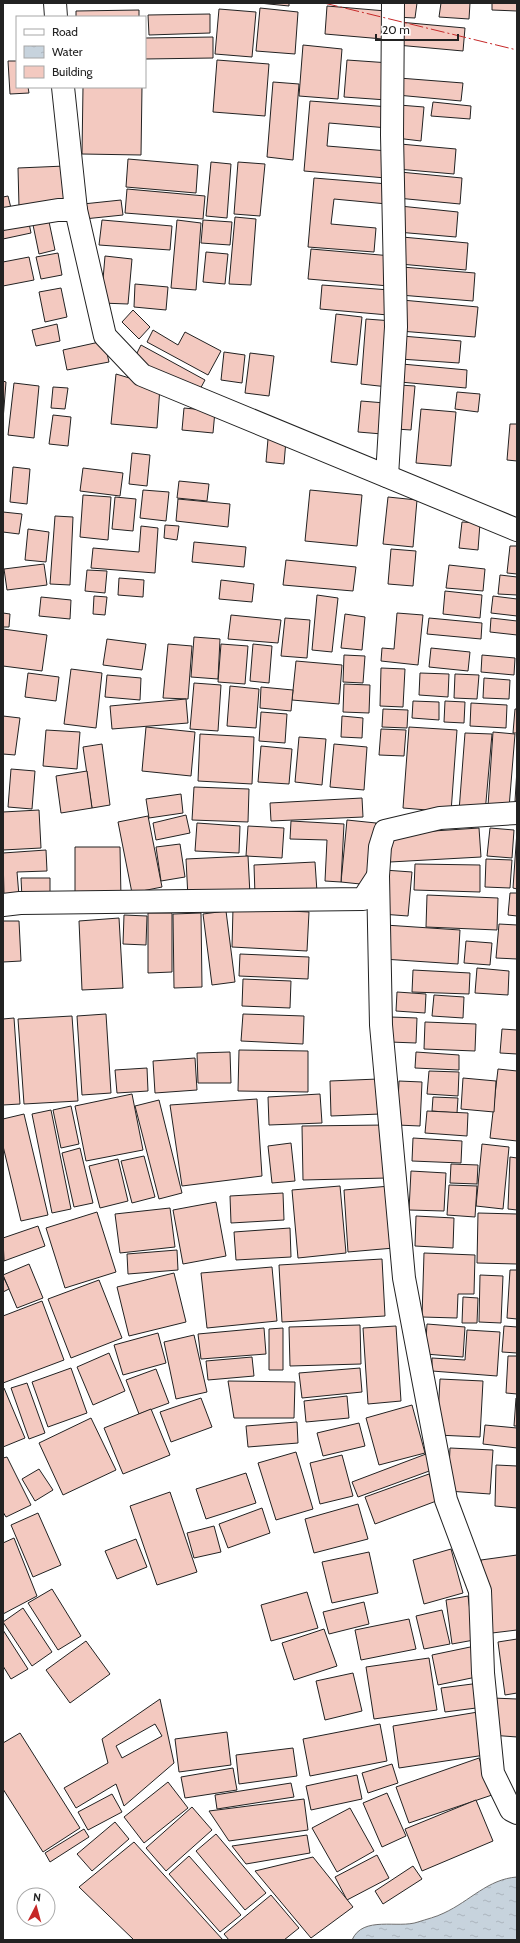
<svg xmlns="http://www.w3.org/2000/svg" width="520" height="1943" viewBox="0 0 520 1943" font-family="Cabin,sans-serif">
  <defs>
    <pattern id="water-ripples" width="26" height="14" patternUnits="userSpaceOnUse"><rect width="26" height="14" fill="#c7d3dd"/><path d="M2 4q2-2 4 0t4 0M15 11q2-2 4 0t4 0" fill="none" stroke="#abb5bd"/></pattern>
  </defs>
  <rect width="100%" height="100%" fill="#fff"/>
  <!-- water -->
  <path fill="url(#water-ripples)" stroke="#6f6f6f" d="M517,1877V1940H352C363,1915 398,1929 418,1922C427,1919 436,1917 444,1913C470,1901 488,1879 517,1877Z"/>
  <!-- building -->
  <g fill="#f3c9c0" stroke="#222" fill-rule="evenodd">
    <path d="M259,3H289V6Z"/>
    <path d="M396,3H417L415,18L395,17Z"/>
    <path d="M441,3H470L469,19L439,17Z"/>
    <path d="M492,3H517V11L492,10Z"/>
    <path d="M327,6L386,11L383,39L325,34Z"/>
    <path d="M260,8L298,12L295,54L256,51Z"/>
    <path d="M219,9L256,12L252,57L215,54Z"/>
    <path d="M139,10V17H76V11Z"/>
    <path d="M210,14V33L149,35L148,15Z"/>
    <path d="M399,22L465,28L463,51L397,45Z"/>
    <path d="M213,37V58L145,59V38Z"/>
    <path d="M303,45L342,49L338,99L299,96Z"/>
    <path d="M217,60L269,64L265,116L213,112Z"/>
    <path d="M347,60L390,63L387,100L344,97Z"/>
    <path d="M8,61H17V87H28L29,93L10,94Z"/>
    <path d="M399,78L463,83L461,101L397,95Z"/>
    <path d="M273,82L299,84L293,160L267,157Z"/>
    <path d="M83,87H142L141,155L82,154Z"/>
    <path d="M310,101L390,107L388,128L329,123L327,146L388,151L386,178L304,171Z"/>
    <path d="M433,102L471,106L470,119L431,116Z"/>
    <path d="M399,105L424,107L421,141L396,138Z"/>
    <path d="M400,144L456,149L454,174L397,169Z"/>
    <path d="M128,159L198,165L196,193L126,187Z"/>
    <path d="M211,162L231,164L227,218L206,216Z"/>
    <path d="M238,162L265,164L260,216L234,214Z"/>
    <path d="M65,166L66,206L19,207L18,168Z"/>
    <path d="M400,172L462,178L460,204L397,198Z"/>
    <path d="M314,178L388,184L387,204L334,199L331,224L376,228L374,252L308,247Z"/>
    <path d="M127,189L205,196L203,219L125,213Z"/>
    <path d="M8,196L12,212L3,214V197Z"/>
    <path d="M121,200L123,215L84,219L83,204Z"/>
    <path d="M400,206L458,212L456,237L397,232Z"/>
    <path d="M48,217L55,250L39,254L32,220Z"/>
    <path d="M235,217L256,219L251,285L229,284Z"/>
    <path d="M28,218L31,233L3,239V223Z"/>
    <path d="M102,220L172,226L170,250L99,245Z"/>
    <path d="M177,220L201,223L196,290L171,288Z"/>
    <path d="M203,220L232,222L230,245L201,243Z"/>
    <path d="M402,237L468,243L466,270L400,264Z"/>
    <path d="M311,249L392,256L389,286L308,279Z"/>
    <path d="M206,252L228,254L225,284L203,282Z"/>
    <path d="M58,253L62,275L41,279L36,257Z"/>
    <path d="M105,256L132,259L128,304L101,303Z"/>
    <path d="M29,257L34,280L3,286V262Z"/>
    <path d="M402,267L475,273L473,301L400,295Z"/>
    <path d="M135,284L168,287L166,310L134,307Z"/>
    <path d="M322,285L390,290L388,315L320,309Z"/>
    <path d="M61,288L67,317L45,322L39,292Z"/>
    <path d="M402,300L478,307L475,337L400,331Z"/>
    <path d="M133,310L150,327L139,339L122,322Z"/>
    <path d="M336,314L362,317L357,365L331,362Z"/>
    <path d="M366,319L393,321L388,387L361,384Z"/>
    <path d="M57,324L60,341L36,346L32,330Z"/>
    <path d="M153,330L178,345L185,332L221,351L208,375L147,342Z"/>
    <path d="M402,336L461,341L459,363L400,359Z"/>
    <path d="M104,341L109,362L67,370L63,350Z"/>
    <path d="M141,345L205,380L198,393L134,359Z"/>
    <path d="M224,352L245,355L242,383L221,380Z"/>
    <path d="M250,353L274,356L269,396L245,393Z"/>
    <path d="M402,364L467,370L466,388L400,382Z"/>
    <path d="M116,374L160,387L157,428L111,424Z"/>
    <path d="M3,381L6,382L3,420Z"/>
    <path d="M14,383L39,386L34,438L8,435Z"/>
    <path d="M399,385L415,386L411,430L396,429Z"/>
    <path d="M53,387L68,388L65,409L51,408Z"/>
    <path d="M457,392L480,394L478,412L455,409Z"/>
    <path d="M361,401L385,403L382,434L358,432Z"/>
    <path d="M184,408L215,411L213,433L182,430Z"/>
    <path d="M421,409L456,412L451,466L416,463Z"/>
    <path d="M53,415L71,417L68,446L49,444Z"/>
    <path d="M510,424H517V461L507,460Z"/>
    <path d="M268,439L286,440L284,464L266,462Z"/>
    <path d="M132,453L150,455L147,486L129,484Z"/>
    <path d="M13,467L30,469L27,504L10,502Z"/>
    <path d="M83,468L123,473L120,496L80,491Z"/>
    <path d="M179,481L209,484L207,501L177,498Z"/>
    <path d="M143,490L169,492L166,521L140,518Z"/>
    <path d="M310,490L362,495L357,546L305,541Z"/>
    <path d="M83,495L111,497L108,540L80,537Z"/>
    <path d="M115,497L136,499L133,531L112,529Z"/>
    <path d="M388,497L417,500L413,547L383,544Z"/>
    <path d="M178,499L230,504L228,527L176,521Z"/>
    <path d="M3,512L22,514L19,534L3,532Z"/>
    <path d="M55,516L73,517L70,585L50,584Z"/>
    <path d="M462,522L480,523L478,550L459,548Z"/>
    <path d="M165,525L179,526L177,540L164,538Z"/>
    <path d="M141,526L158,528L155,573L91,568L93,548L139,552Z"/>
    <path d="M28,529L49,532L46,562L25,560Z"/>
    <path d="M194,542L246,547L244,567L192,562Z"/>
    <path d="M510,546H517V574L507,573Z"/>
    <path d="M391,549L416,551L413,586L388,584Z"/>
    <path d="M286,560L356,567L353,591L283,585Z"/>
    <path d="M44,564L47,585L7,590L4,569Z"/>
    <path d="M449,565L485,569L483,591L446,588Z"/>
    <path d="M87,570L107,571L105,593L85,591Z"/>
    <path d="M500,575L517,577V595L498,594Z"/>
    <path d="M119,578L144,580L143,597L118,595Z"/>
    <path d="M221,580L254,584L252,602L219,599Z"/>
    <path d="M445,591L482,595L480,618L443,614Z"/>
    <path d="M317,595L338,598L332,652L312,650Z"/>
    <path d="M94,596L107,597L105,615L93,614Z"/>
    <path d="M493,596L517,599V616L491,613Z"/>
    <path d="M41,597L71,600L70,619L39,616Z"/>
    <path d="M3,613L10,614L9,627H3Z"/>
    <path d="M397,613L423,615L418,665L381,661L382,648L394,649Z"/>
    <path d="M345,614L365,617L362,650L341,648Z"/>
    <path d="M231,615L281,620L278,643L228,639Z"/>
    <path d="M285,618L310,620L307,658L281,656Z"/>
    <path d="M429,618L482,623L481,639L427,634Z"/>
    <path d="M491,618L517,621V635L490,632Z"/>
    <path d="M3,629L47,635L42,671L3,666Z"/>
    <path d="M194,637L220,639L218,679L191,677Z"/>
    <path d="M107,639L146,644L142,670L103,665Z"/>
    <path d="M168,644L192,646L188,699L163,698Z"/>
    <path d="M221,644L248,646L245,684L218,682Z"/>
    <path d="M253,644L272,646L269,683L250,681Z"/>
    <path d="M431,648L470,652L468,671L429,667Z"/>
    <path d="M344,655L365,656L363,683L343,682Z"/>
    <path d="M482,655L515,658L514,675L481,672Z"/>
    <path d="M296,661L342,665L339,704L292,700Z"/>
    <path d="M381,668L405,669L403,707L380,706Z"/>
    <path d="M71,669L102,673L96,728L64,724Z"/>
    <path d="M28,673L59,677L56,701L25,697Z"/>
    <path d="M420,673L449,674L448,697L419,695Z"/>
    <path d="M455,674L479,675L477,699L454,698Z"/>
    <path d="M107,675L141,678L140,700L105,697Z"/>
    <path d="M484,678L510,680L509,699L483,698Z"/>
    <path d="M194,683L221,685L218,731L190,729Z"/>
    <path d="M344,684L370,685L369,713L343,712Z"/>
    <path d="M230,686L259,689L256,728L227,726Z"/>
    <path d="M261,687L293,690L291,711L260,708Z"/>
    <path d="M186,699L188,723L112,729L110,706Z"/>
    <path d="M413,701L439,702V720L412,718Z"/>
    <path d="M445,701L465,702L464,723L444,722Z"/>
    <path d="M471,703L507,705L506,728L470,726Z"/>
    <path d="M383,709L408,710L407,728L382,727Z"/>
    <path d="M515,709H517V733H513Z"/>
    <path d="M261,712L287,714L285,743L259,741Z"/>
    <path d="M3,716L20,718L15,755L3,754Z"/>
    <path d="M342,716L363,718L362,738L341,737Z"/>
    <path d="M146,727L195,732L191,776L142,771Z"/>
    <path d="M409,727L457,730L451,812L403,808Z"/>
    <path d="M381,729L406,730L404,756L379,755Z"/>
    <path d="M46,730L80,732L77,769L43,766Z"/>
    <path d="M493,732L515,734L509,808L488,806Z"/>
    <path d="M465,733L492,734L485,813L459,811Z"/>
    <path d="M200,734L254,737L252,784L198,781Z"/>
    <path d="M299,737L326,739L322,785L295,782Z"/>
    <path d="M102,744L110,805L92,808L83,747Z"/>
    <path d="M334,744L367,747L364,790L330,787Z"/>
    <path d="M261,746L292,749L289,784L258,782Z"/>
    <path d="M11,769L35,771L32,809L8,807Z"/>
    <path d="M517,769V801H515Z"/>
    <path d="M87,771L92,808L61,813L56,776Z"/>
    <path d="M194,787L249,789L248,822L192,820Z"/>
    <path d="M181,794L183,813L149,818L146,799Z"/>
    <path d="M362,798L363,817L271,821L270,803Z"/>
    <path d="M39,810L41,848L3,850V812Z"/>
    <path d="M186,815L190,833L156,840L153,823Z"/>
    <path d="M148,816L162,887L132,893L118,822Z"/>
    <path d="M347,820L376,823L370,885L341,882Z"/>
    <path d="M291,821L344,824L341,882L325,881L327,840L290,839Z"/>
    <path d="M197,823L240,826L239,853L195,851Z"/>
    <path d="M248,826L284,828L282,858L246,856Z"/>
    <path d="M479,828L481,857L390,862L388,834Z"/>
    <path d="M490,828L514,830L512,858L487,856Z"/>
    <path d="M517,831V889L513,888Z"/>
    <path d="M180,844L185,877L161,881L156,847Z"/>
    <path d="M75,847H120L121,898H75Z"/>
    <path d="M46,850L47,871L17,872L19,896L4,897L3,853Z"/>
    <path d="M248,856L250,895L188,898L186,859Z"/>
    <path d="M486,859L512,860L510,888L485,887Z"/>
    <path d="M315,862L317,892L255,895L254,865Z"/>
    <path d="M415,864L480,865V892L414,890Z"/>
    <path d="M384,870L412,872L408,916L381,914Z"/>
    <path d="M21,878H50V897L22,898Z"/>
    <path d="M510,893H517V916L508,915Z"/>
    <path d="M427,895L498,898L497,930L426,927Z"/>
    <path d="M233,908L309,912L307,951L232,947Z"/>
    <path d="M226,911L235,982L212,985L203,914Z"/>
    <path d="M148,913H172V972L148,973Z"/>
    <path d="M201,913L202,987L174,988L173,914Z"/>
    <path d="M124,915L147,916L146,945L123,944Z"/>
    <path d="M119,918L123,988L82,990L79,921Z"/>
    <path d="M3,921H19L21,961L3,962Z"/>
    <path d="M499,924L517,925V959L496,958Z"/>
    <path d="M385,925L460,930L458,964L383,959Z"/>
    <path d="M466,941L492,943L490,965L464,963Z"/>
    <path d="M240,954L309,957L308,979L239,976Z"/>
    <path d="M477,968L509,971L508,995L475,993Z"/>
    <path d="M413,970L470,973L469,994L412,992Z"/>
    <path d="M243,979L291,981L290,1008L242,1006Z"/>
    <path d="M397,992L426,994L425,1013L396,1011Z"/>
    <path d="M434,995L464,997L463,1018L432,1016Z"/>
    <path d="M106,1014L111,1093L82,1095L77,1016Z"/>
    <path d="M243,1014L304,1016L303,1044L241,1041Z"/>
    <path d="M72,1016L78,1101L24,1104L18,1019Z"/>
    <path d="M391,1017L417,1018L416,1043L390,1042Z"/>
    <path d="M14,1018L20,1104L3,1105V1019Z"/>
    <path d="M425,1022L476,1024L475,1051L424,1049Z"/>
    <path d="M502,1029L517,1030V1054L500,1053Z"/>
    <path d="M239,1050L308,1051V1092L238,1091Z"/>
    <path d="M230,1052L231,1083H198L197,1053Z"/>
    <path d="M416,1052L459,1055V1070L415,1068Z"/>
    <path d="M195,1058L197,1090L155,1093L153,1061Z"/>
    <path d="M147,1068L148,1091L117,1093L115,1070Z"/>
    <path d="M498,1069L517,1071V1141L490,1138Z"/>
    <path d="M429,1071L459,1072L458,1096L427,1094Z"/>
    <path d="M463,1078L496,1081L494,1112L461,1109Z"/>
    <path d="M378,1079L380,1114L331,1116L330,1081Z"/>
    <path d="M399,1081L422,1082L420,1126L397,1125Z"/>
    <path d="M132,1094L143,1150L86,1161L75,1106Z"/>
    <path d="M320,1094L322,1123L269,1125L268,1097Z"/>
    <path d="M433,1097L458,1098L457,1113L432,1111Z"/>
    <path d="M257,1099L262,1176L182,1186L170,1105Z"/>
    <path d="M159,1100L182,1193L159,1199L135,1106Z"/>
    <path d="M71,1106L79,1144L61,1148L53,1110Z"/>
    <path d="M51,1110L71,1209L52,1213L32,1114Z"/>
    <path d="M427,1111L468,1113L467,1136L425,1133Z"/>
    <path d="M24,1114L48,1215L21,1221L3,1146V1119Z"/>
    <path d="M386,1125L387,1178L303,1180L302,1126Z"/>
    <path d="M413,1138L462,1141L461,1163L412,1161Z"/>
    <path d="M291,1143L295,1181L272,1183L268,1146Z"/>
    <path d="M482,1144L509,1147L503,1209L476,1206Z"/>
    <path d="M80,1148L93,1203L74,1207L62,1153Z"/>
    <path d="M144,1156L155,1197L132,1203L121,1161Z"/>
    <path d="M510,1157L517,1158V1210L508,1209Z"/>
    <path d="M118,1159L128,1201L100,1208L89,1166Z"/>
    <path d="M451,1164L478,1165L477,1184L450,1183Z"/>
    <path d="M411,1171L446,1173L444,1211L409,1210Z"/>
    <path d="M449,1185L477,1186L475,1217L447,1215Z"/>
    <path d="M340,1186L346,1253L298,1258L292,1190Z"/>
    <path d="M390,1186L394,1248L348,1252L344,1190Z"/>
    <path d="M283,1193L284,1220L231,1223L230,1196Z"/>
    <path d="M216,1202L226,1256L183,1264L173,1210Z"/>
    <path d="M170,1208L175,1247L120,1253L115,1214Z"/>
    <path d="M97,1212L116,1272L65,1288L46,1228Z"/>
    <path d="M478,1213L517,1214V1264L477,1263Z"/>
    <path d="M416,1216L454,1218L453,1248L415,1246Z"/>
    <path d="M38,1226L45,1246L4,1261L3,1238Z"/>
    <path d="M290,1228L291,1257L236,1260L234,1232Z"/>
    <path d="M177,1250L178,1270L128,1274L127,1254Z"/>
    <path d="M424,1253L475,1255L474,1294H458L457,1318L422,1317Z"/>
    <path d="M382,1259L385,1316L282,1322L279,1265Z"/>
    <path d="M29,1264L43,1298L17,1308L3,1275Z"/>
    <path d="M272,1267L277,1321L207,1328L201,1273Z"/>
    <path d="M510,1270H517V1319L507,1318Z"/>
    <path d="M174,1273L186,1322L129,1336L117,1287Z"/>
    <path d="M480,1275L503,1276L501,1323L479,1322Z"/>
    <path d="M3,1276L9,1289L3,1292Z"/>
    <path d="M99,1280L122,1338L71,1358L48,1299Z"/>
    <path d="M463,1297L478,1298L477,1323H462Z"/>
    <path d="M42,1301L64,1360L3,1383V1316Z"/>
    <path d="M427,1324L465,1327L463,1357L425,1354Z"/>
    <path d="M360,1325L361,1364L290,1366L289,1327Z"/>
    <path d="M396,1326L401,1401L368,1404L363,1328Z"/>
    <path d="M504,1326L517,1327V1353L502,1352Z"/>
    <path d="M264,1328L266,1354L201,1359L198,1334Z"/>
    <path d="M283,1328V1370H269V1329Z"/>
    <path d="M467,1330L500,1332L497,1376L432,1371V1358L465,1360Z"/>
    <path d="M158,1333L166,1363L123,1375L114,1345Z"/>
    <path d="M194,1335L207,1392L176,1399L164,1342Z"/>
    <path d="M109,1353L125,1391L93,1405L77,1367Z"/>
    <path d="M508,1356H517V1394L506,1393Z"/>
    <path d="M252,1357L254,1376L208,1380L206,1361Z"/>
    <path d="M71,1368L87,1413L48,1427L32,1382Z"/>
    <path d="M360,1368L362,1392L302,1398L299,1373Z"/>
    <path d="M156,1369L169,1403L139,1414L126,1380Z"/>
    <path d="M440,1379L483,1381L480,1437L437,1435Z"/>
    <path d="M228,1381L295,1382L294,1418H234Z"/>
    <path d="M27,1383L45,1433L29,1439L11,1388Z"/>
    <path d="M3,1388H4L25,1438L3,1447Z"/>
    <path d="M347,1396L349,1418L306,1422L304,1401Z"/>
    <path d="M201,1398L212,1427L171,1442L160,1412Z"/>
    <path d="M516,1398H517V1426H514Z"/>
    <path d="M412,1405L425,1453L379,1465L366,1418Z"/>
    <path d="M151,1409L170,1455L123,1474L104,1428Z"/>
    <path d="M91,1418L116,1470L63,1495L39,1443Z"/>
    <path d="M297,1422L298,1443L248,1447L246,1426Z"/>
    <path d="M359,1423L365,1446L323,1456L317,1433Z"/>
    <path d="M485,1425L517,1428V1448L483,1444Z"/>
    <path d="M450,1448L493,1450L490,1494L448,1491Z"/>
    <path d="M296,1452L313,1509L276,1520L258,1463Z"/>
    <path d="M426,1454L432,1470L358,1497L352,1482Z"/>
    <path d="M342,1455L353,1496L320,1504L310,1463Z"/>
    <path d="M7,1457L31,1505L6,1517L3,1512V1458Z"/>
    <path d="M496,1465L517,1466V1508L495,1506Z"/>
    <path d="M39,1469L53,1490L35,1501L22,1479Z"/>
    <path d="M246,1473L256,1503L206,1519L196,1489Z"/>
    <path d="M429,1474L439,1500L375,1524L365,1497Z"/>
    <path d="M170,1492L197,1572L157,1585L130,1506Z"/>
    <path d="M358,1504L368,1539L314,1553L305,1519Z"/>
    <path d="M262,1508L270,1533L228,1548L219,1524Z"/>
    <path d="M38,1513L61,1565L33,1577L11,1525Z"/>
    <path d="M214,1526L221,1552L194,1558L187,1533Z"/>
    <path d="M14,1538L37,1596L3,1614V1543Z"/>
    <path d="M136,1539L147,1567L117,1579L105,1551Z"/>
    <path d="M451,1549L463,1593L424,1604L413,1560Z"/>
    <path d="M369,1552L378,1593L332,1603L322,1562Z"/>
    <path d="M517,1555V1630L492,1633L481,1560Z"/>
    <path d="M52,1589L81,1636L58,1650L28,1603Z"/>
    <path d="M307,1592L318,1628L271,1641L261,1605Z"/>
    <path d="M468,1596L474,1640L452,1644L446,1600Z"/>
    <path d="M364,1602L369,1624L329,1634L323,1612Z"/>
    <path d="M23,1608L52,1652L32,1666L3,1622Z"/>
    <path d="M442,1610L450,1644L424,1649L416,1616Z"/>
    <path d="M409,1619L416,1649L361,1660L355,1630Z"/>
    <path d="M324,1629L337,1666L294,1680L282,1643Z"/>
    <path d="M3,1630L28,1669L11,1679L3,1666Z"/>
    <path d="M517,1639V1693L505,1695L498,1642Z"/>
    <path d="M86,1641L110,1674L70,1703L46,1670Z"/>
    <path d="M475,1646L481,1676L438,1685L432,1655Z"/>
    <path d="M429,1658L437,1710L374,1719L366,1667Z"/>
    <path d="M353,1673L362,1711L325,1720L316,1681Z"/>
    <path d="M480,1683L484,1707L445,1712L441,1688Z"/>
    <path d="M492,1698L517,1699V1737L490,1735Z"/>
    <path d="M160,1699L174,1763L124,1806L116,1784L76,1808L64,1788L108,1763L102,1739ZM155,1724L162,1736L122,1758L116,1746Z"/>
    <path d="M478,1712L485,1755L399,1768L393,1726Z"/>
    <path d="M380,1724L387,1761L310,1776L303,1739Z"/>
    <path d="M227,1732L231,1765L179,1772L175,1739Z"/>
    <path d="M20,1733L80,1828L43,1852L3,1789V1743Z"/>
    <path d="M293,1748L297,1776L239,1784L236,1755Z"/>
    <path d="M479,1758L492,1795L409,1823L396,1787Z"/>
    <path d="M392,1764L398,1783L368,1793L362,1773Z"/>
    <path d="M233,1768L237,1790L185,1798L181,1777Z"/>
    <path d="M357,1775L362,1799L311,1810L306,1786Z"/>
    <path d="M168,1782L188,1808L144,1843L124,1817Z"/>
    <path d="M291,1783L294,1797L217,1809L215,1795Z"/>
    <path d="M387,1793L406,1836L382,1847L363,1803Z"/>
    <path d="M112,1794L122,1812L88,1830L78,1812Z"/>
    <path d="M304,1799L308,1830L229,1841L209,1811Z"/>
    <path d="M476,1800L493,1841L422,1871L405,1829Z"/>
    <path d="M192,1807L212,1830L166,1871L146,1848Z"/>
    <path d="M350,1808L374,1851L337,1872L312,1828Z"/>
    <path d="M115,1822L129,1839L92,1871L77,1854Z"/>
    <path d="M84,1829L89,1837L50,1862L45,1853Z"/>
    <path d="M216,1834L266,1893L245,1910L196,1851Z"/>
    <path d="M307,1835L310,1853L246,1864L232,1846Z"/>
    <path d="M134,1842L223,1940H134L79,1887Z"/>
    <path d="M377,1855L389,1878L347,1900L335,1877Z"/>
    <path d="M189,1856L241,1915L220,1932L169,1874Z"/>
    <path d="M313,1857L353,1907L311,1938L255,1871Z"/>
    <path d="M413,1866L422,1879L383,1904L375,1891Z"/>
    <path d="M271,1895L299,1928L284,1940H229L224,1934Z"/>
  </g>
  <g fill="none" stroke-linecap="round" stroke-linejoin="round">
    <!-- street casing -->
    <g stroke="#222" stroke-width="24">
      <g id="street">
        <path d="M55,3L56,17"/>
        <path d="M63,87L76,210L105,336L142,375L517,530"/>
        <path d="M3,219L58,210H76"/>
        <path d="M387,476L396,327L392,135L393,3"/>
        <path d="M517,813L440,818L385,831L380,847L378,876L381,1025L404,1278L446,1500L480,1591L483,1673L493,1773L511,1810L517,1813"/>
        <path d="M3,905L20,903L363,899L378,876"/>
      </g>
    </g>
    <!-- street -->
    <use href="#street" stroke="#fff" stroke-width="22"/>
    <!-- power -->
    <path stroke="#c62828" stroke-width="1" stroke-dasharray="14 3 2 3" stroke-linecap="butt" d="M324,3L517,50"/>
  </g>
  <!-- border -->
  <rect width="520" height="1943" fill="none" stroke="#222222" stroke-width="8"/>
  <!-- legend -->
  <rect x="16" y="16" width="130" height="72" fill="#ffffff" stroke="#a7a7a7"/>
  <rect x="24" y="29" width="20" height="6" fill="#ffffff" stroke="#a7a7a7"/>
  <text x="52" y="36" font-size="12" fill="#222222">Road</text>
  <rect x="24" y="46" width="20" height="12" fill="url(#water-ripples)" stroke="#a7a7a7"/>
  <text x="52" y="56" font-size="12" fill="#222222">Water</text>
  <rect x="24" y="66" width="20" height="12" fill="#f3c9c0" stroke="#a7a7a7"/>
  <text x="52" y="76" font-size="12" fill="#222222">Building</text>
  <!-- north arrow -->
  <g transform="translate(36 1907) rotate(6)"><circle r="19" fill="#ffffff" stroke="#a7a7a7"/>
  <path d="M0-3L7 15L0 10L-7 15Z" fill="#c62828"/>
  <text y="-6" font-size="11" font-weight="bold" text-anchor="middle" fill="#222222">N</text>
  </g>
  <!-- scale -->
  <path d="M376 34v6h82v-6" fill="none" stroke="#222222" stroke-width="2"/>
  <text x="382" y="34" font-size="12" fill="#222222" stroke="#ffffff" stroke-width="3" paint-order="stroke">20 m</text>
</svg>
